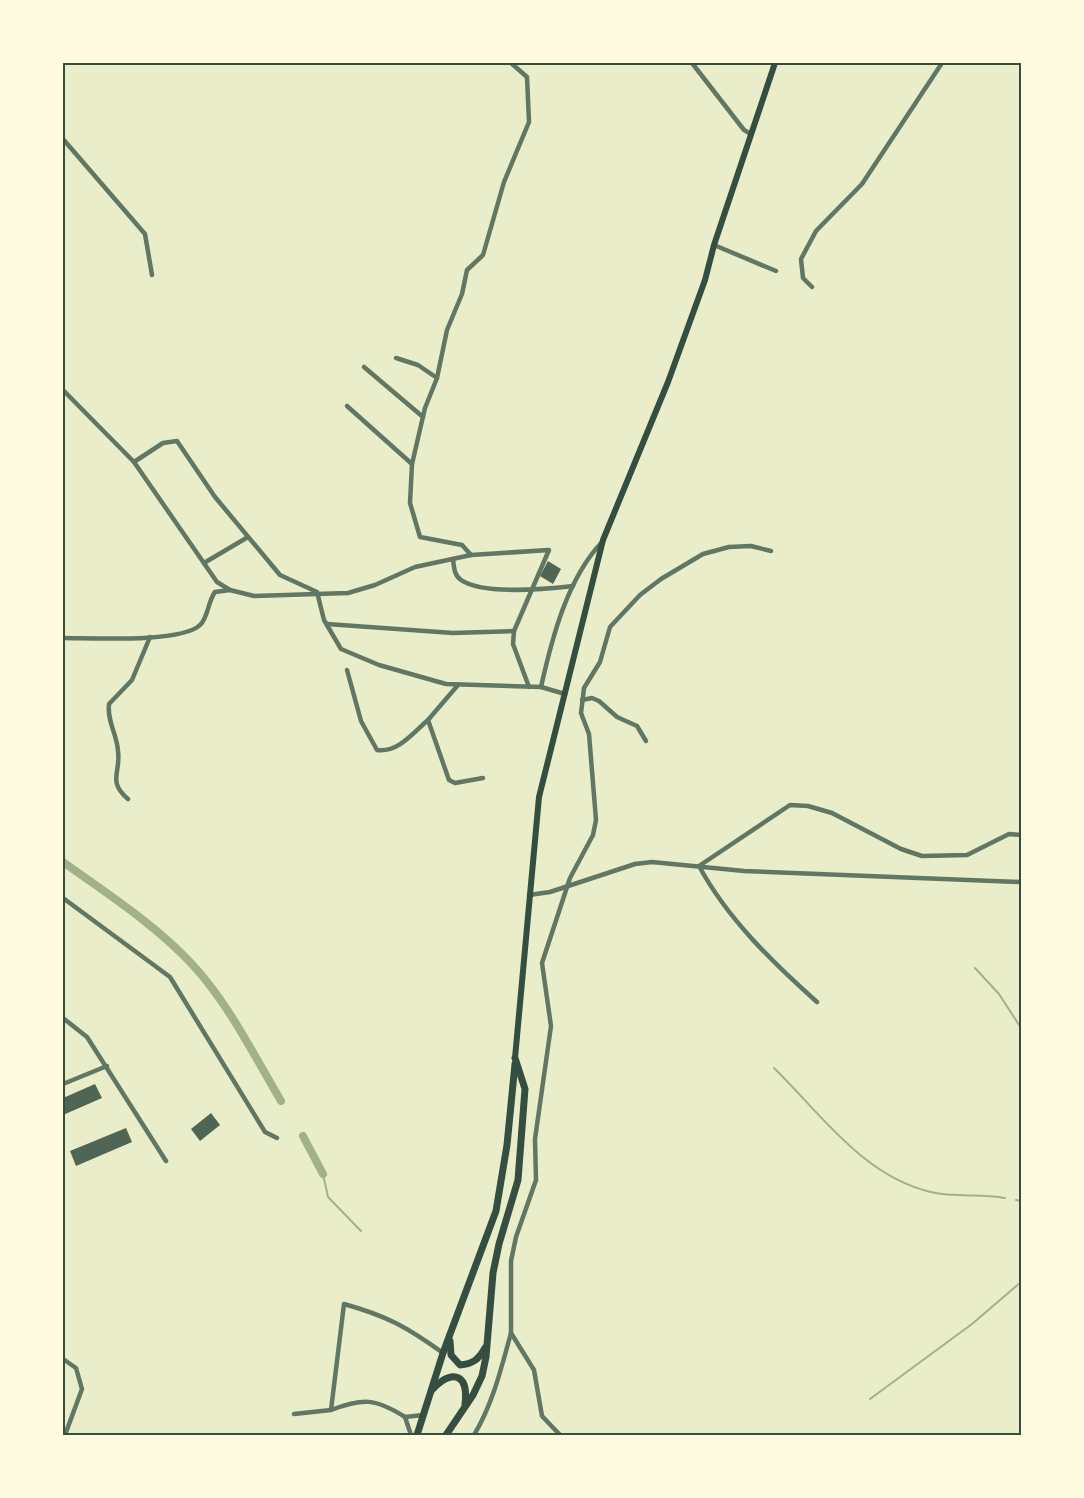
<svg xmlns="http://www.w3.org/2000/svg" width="1084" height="1498" viewBox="0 0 1084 1498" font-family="'Noto Serif',serif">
  <rect width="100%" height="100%" fill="#e9edc9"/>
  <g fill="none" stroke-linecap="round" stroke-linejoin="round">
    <!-- stream -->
    <g stroke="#a3b18a" stroke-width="2">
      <path d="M975,968L999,994L1021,1028"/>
      <path d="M774,1068C820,1113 864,1177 931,1192C955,1198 981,1193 1005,1198"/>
      <path d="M323,1174L328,1197L361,1231"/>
      <path d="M1016,1200L1021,1201"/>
      <path d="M870,1399L972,1324L1021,1282"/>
    </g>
    <!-- canal -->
    <g stroke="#a3b18a" stroke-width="8">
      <path d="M63,862C106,893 153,923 190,962C228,1002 253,1054 281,1101"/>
      <path d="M303,1136L323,1174"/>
    </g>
  </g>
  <!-- building -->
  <g fill="#4f6655">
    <path d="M548,561L561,569L553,584L540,576Z"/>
    <path d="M95,1084L102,1098L63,1115V1098Z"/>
    <path d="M211,1113L220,1125L200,1141L191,1129Z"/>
    <path d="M126,1128L132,1142L76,1166L70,1151Z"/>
  </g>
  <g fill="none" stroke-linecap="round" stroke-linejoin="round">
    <!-- minor -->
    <g stroke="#617663" stroke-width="4.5">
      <path d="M692,63L744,130L751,134"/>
      <path d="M63,139L145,234L152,275"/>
      <path d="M714,245L776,271"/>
      <path d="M812,287L803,278L801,259L816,231L862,184L942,63"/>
      <path d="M396,358L418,365L437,378"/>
      <path d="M364,367L423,417"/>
      <path d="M63,390L134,462L217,582L230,590L254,596L348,593L375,585L415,567L471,555L549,550L514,631L513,644L529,687"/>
      <path d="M347,406L412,464"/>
      <path d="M134,462L163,443L177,441L215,497L280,575L317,592L324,620L341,649L379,665L446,684L541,687L565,694"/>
      <path d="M471,555L462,545L420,537L410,503L412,464L425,408L437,378L447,330L462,294L467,270L483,255L504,182L529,122L527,77L511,63"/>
      <path d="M453,559C454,567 454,575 461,580C483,595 547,589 573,586"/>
      <path d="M204,563L248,537"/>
      <path d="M327,624L453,633L514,631"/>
      <path d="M63,638C91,638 182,643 200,625C208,618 208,601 215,592L230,590"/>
      <path d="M347,670L361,721L377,750C398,753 413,733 428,720"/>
      <path d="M458,685L428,720L449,780L455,783L483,778"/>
      <path d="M541,687C552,638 567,579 602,542"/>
      <path d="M582,700L592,698L599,701L617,717L637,726L646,741"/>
      <path d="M128,799C107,781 121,773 118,751C117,734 107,722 109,704L132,680L150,637"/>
      <path d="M529,895L550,892L635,864L652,862L744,871L1021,882"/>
      <path d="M63,898L170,977L265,1132L277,1138"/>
      <path d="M817,1002C773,963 727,918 699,866L790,805L808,806L832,813L901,849L922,856L967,855L1009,834L1021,835"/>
      <path d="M63,1018L87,1037L166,1161"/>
      <path d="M63,1084L107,1066"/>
      <path d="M63,1359L76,1368L82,1389L65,1435"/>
      <path d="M294,1414L331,1410"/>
      <path d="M405,1417C375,1398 363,1398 331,1410L344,1304C387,1316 407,1327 443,1353"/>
      <path d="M411,1435L405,1417L423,1415"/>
      <path d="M474,1435C493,1403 501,1369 511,1333"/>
      <path d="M560,1435L542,1416L534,1370L511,1333V1261L516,1237L536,1180L535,1139L551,1026L542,963L570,878L593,835L596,820L589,734L581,713L584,688L600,662L610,627L640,595L661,579L703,554L729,547L751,546L771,551"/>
    </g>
    <!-- secondary -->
    <path stroke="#344e41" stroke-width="6" d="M515,1058L539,797L603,540L668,382L705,280L714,245L775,63"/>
    <!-- primary -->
    <g stroke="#344e41" stroke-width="7">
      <path d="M450,1341L451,1355L460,1365C473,1364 479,1359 485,1348"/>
      <path d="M432,1390C452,1368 469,1374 465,1404"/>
      <path d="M417,1435L443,1353L496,1211L507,1145L515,1064"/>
      <path d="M446,1435L473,1395L482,1376L486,1357L493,1273L499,1244L518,1180L525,1089L515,1058"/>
    </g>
  </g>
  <!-- border -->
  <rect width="1084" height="1498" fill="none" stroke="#fefae0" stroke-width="129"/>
  <rect x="64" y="64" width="956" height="1370" fill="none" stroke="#344e41" stroke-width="2"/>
</svg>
